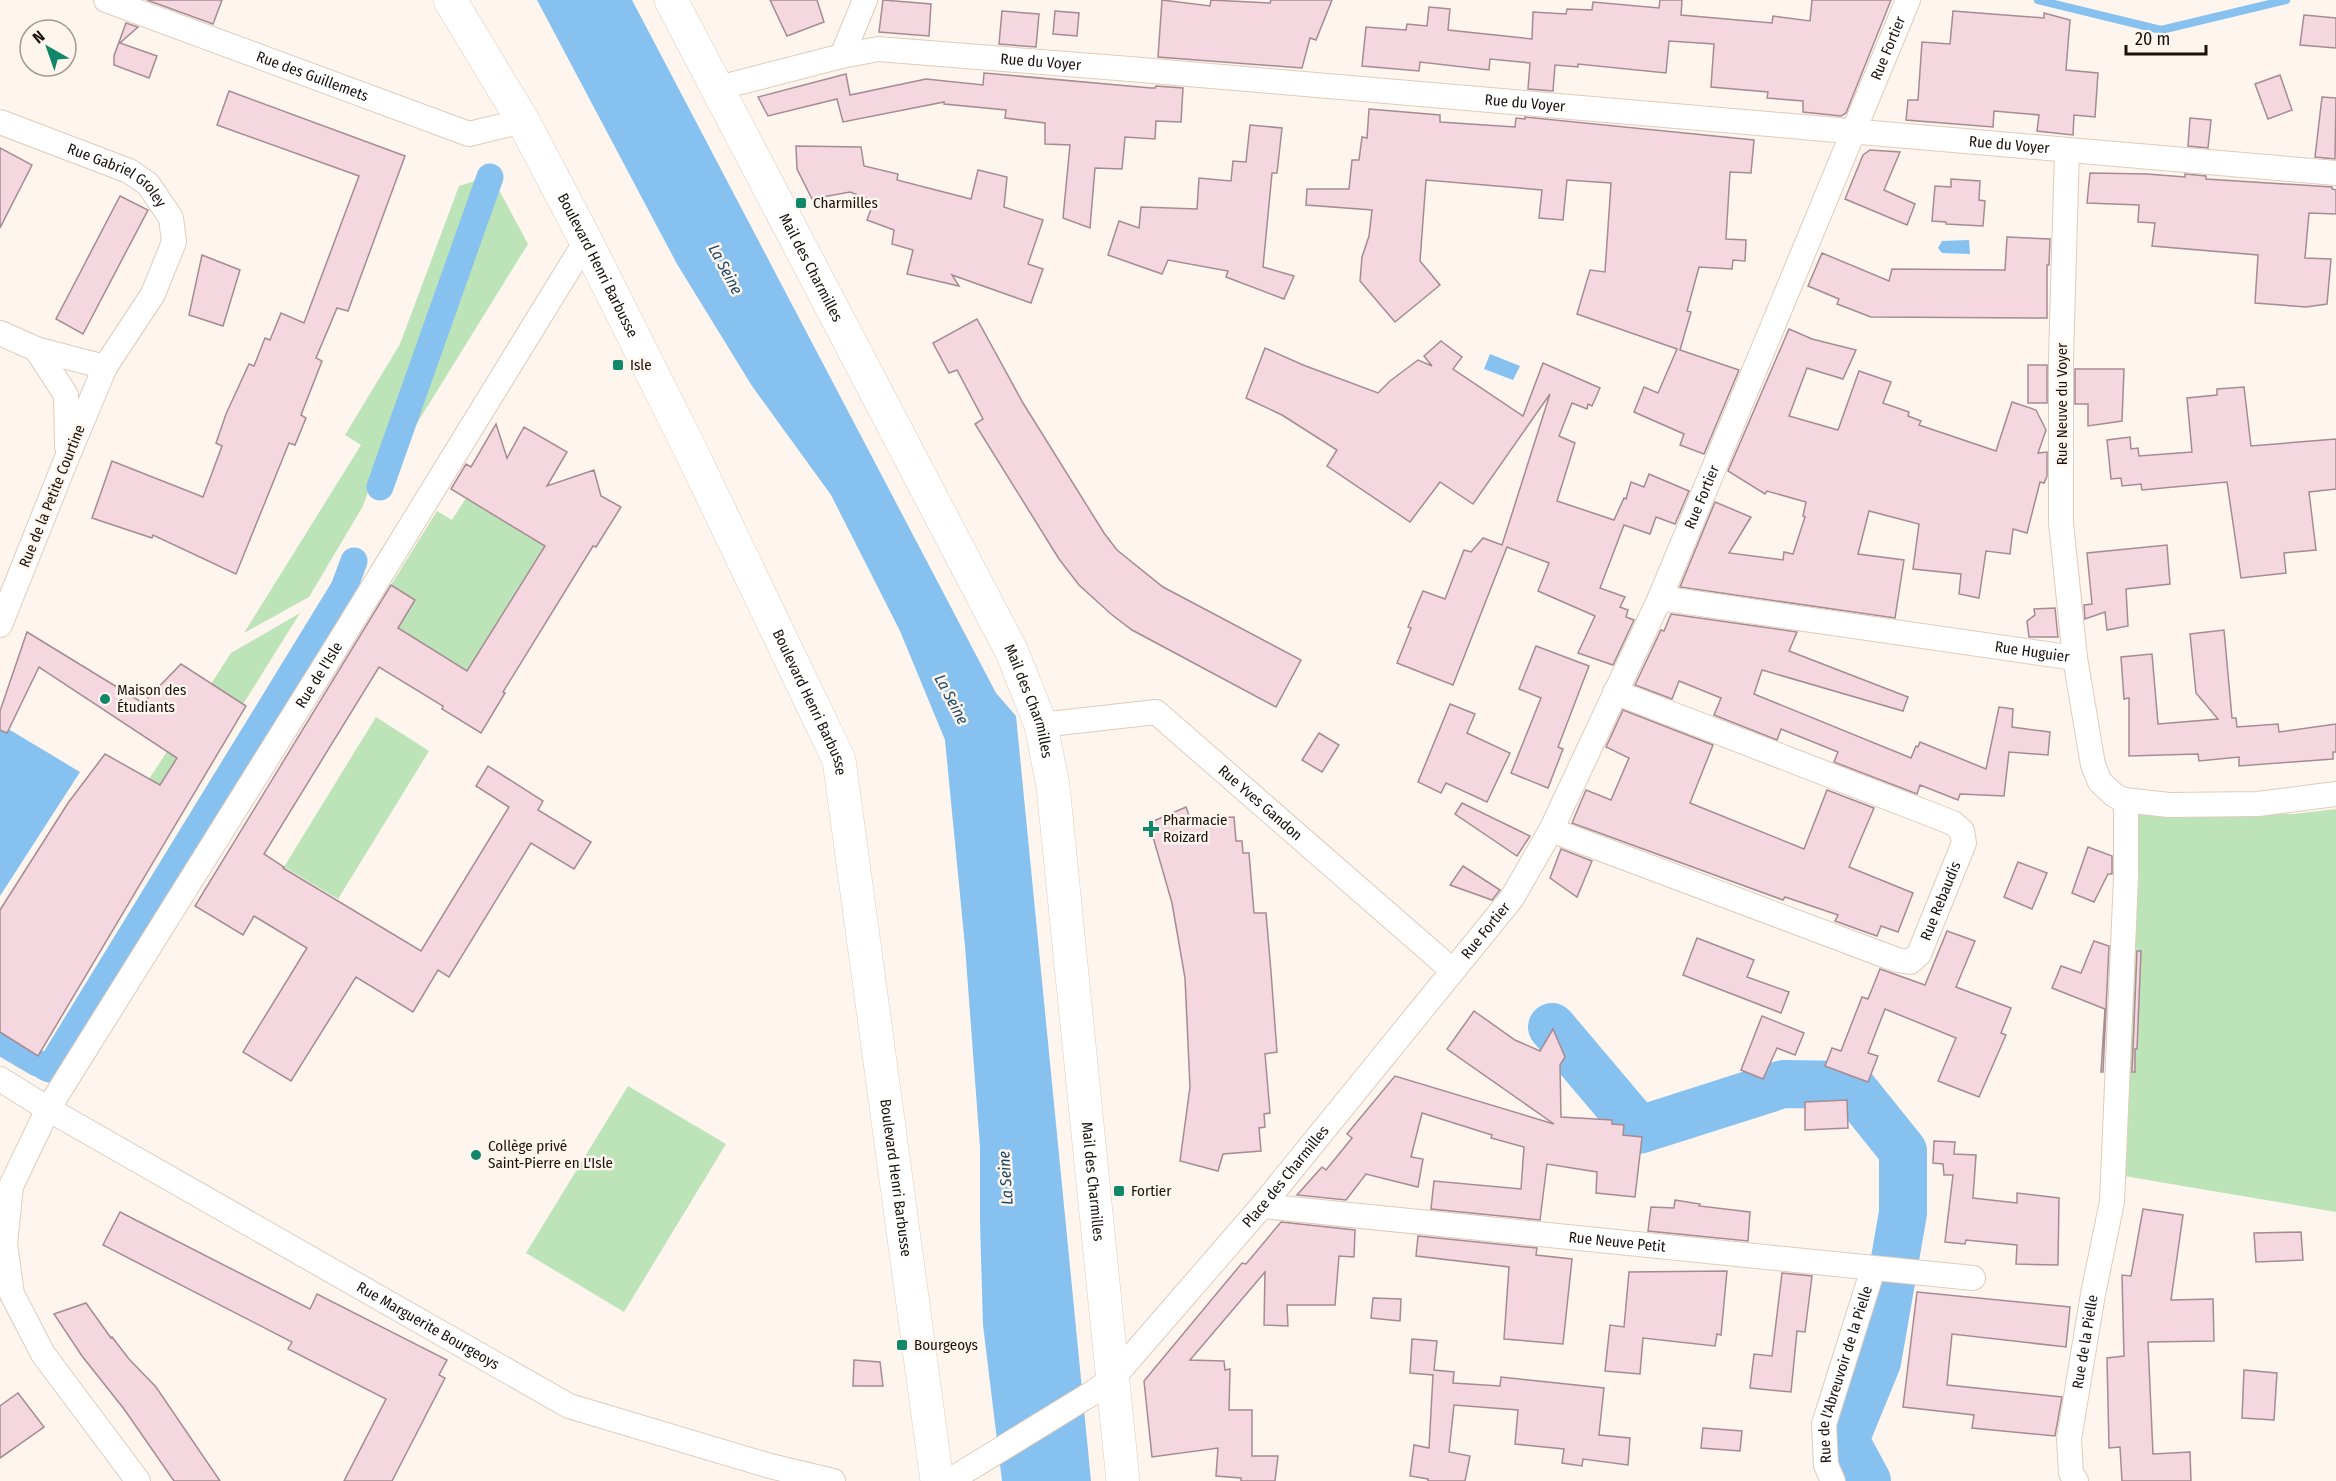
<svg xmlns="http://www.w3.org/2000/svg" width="2336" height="1481" viewBox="0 0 2336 1481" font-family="'Fira Sans Condensed',sans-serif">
  <rect width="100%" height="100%" fill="#fef5ee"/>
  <!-- green -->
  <g fill="#bce4b8">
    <path d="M478,180L363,506L309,597L244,633L361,445L345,435L400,344L459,186Z"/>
    <path d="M499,190L528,244L403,446Z"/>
    <path d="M466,498L545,546L467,671L398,628L415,600L391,585L437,511L452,520Z"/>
    <path d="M300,613L174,815L140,793L231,653Z"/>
    <path d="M376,717L429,751L338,899L284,867Z"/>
    <path d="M2336,809V1212L2118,1175L2134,815L2293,814Z"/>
    <path d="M628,1086L726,1144L624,1312L526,1253Z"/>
  </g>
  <!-- water -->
  <g fill="#86c1ef">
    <path d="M537,0H632L996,693L1016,716L1091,1481H1002L983,1325L980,1222V1147L965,946L945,740L900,631L831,495L752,386L677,264Z"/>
    <path d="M1969,240L1970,254L1942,253L1938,248L1942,241Z"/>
    <path d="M1490,354L1520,366L1513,380L1484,369Z"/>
    <path d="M0,724L80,772L0,896Z"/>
  </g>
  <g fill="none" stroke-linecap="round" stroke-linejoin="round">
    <!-- stream -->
    <path stroke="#86c1ef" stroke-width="8" d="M2038,0L2161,30L2286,0"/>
    <!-- canal -->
    <g stroke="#86c1ef" stroke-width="27">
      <path d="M380,487L490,177"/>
      <path d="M0,1041L37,1063"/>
      <path d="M45,1067L49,1069L344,588L354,561"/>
    </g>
    <!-- river -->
    <path stroke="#86c1ef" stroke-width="48" d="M1552,1027L1639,1130L1783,1084L1850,1085L1903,1151V1213L1877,1362L1845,1440L1867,1481"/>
  </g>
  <!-- building -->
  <g fill="#f4d7df" stroke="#a68b93" stroke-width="1.5">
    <path d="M147,0H222L213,24Z"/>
    <path d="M770,0H817L824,22L787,36Z"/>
    <path d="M883,0L931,4L929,36L879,32Z"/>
    <path d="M1162,0L1210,6L1211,0L1270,3L1271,0H1332L1316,40L1310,38L1302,68L1158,57Z"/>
    <path d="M1660,0H1682L1681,15L1772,23L1773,16L1810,21L1812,0H1891L1846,113L1841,116L1803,112V101L1767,98L1768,92L1711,87L1714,44L1669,41L1666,73L1578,64V67L1555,65L1553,91L1528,89L1530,63L1490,59L1489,70L1420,62L1419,71L1362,66L1366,27L1406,30L1407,24L1427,26L1429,7L1450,9L1448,30L1532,39L1533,12L1566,14L1567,9L1592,10L1593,2L1659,8Z"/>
    <path d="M1002,11L1039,14L1036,47L999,44Z"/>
    <path d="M1055,11L1079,13L1077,36L1053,34Z"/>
    <path d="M1953,11L2044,18V13L2070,20L2066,70L2098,73L2095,117L2074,115L2073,135L2037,131L2039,115L1994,111L1993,127L1906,120L1908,100H1918L1922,42L1950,44Z"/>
    <path d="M2304,15L2336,18V48L2300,45Z"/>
    <path d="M126,23L138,27L120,43L157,56L149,78L114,65V56Z"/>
    <path d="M984,73L1151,88H1155L1156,86L1183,88L1181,122L1156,121L1155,139L1125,137L1122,169L1095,168L1090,228L1063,218L1070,145L1045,144V123L1005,118L1006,110L944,104V102L843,122L837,99L768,116L758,97L846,74L850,95L926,79L983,85Z"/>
    <path d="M2280,75L2292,110L2268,119L2255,84Z"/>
    <path d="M229,91L405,156L348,311L337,308L316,358L322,361L301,415L306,418L295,445L289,443L236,574L153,535L152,538L92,518L112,461L203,497L222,446L216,443L226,414L249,364L254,366L265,338L270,340L281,313L304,323L359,176L217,125Z"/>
    <path d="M2322,97L2336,98L2335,159L2315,157Z"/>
    <path d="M1369,109L1440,115V122L1515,127L1516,118L1525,119V117L1754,140L1751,173L1730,172L1726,239L1746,240L1745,261L1733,260L1732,269L1699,267L1687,311L1691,312L1680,350L1739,370L1704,454L1680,445L1684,434L1634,412L1644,387L1658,393L1677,349L1577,314L1590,270L1605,272L1611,183L1567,180L1563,220L1539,218L1542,190L1426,180L1420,261L1440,285L1395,322L1360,281L1362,257L1369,236L1372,210L1306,205L1307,189H1349L1352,160H1359L1362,137L1367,138Z"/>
    <path d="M2190,118L2211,120L2208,148L2188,146Z"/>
    <path d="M1250,125L1282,128L1277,173H1272L1263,267L1294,276L1284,299L1226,277L1228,271L1168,260L1162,274L1108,255L1119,221L1139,228L1141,207L1197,209L1199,178L1231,181L1233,161L1246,162Z"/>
    <path d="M796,146L861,147L864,166L898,174L897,180L971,199L978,170L1007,177L1004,207L1043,220L1028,264L1043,269L1031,303L952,275L959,286L907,274L913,250L892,244L894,230L867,220L874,201L850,192L812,199L797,169Z"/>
    <path d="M0,148L32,165L0,228Z"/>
    <path d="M1870,150L1900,152L1884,190L1915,204L1907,225L1845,199L1863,155Z"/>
    <path d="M2090,173L2147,174L2185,177V174L2206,176V179L2332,187V189L2336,190V214L2309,213L2305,258L2331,259L2327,304L2306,307L2255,303L2258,255L2152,246L2155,223L2138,222L2139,205L2087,203Z"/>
    <path d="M1951,179L1980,181L1979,200L1985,201L1983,226L1946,224V222L1932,221L1935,186L1951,187Z"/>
    <path d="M120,196L148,210L83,334L56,319Z"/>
    <path d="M2007,237L2050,239L2049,265H2047V318L1871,317L1837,304L1839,299L1808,286L1822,253L1889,281L1892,269L2005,270Z"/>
    <path d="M202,255L240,270L223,326L189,315Z"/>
    <path d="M977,319L1023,403L1104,533L1117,550L1163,587L1301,660L1276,707L1132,630L1111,614L1079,585L1059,559L975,424L983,419L957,370L949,373L933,343Z"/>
    <path d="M1789,329L1812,339L1856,350L1843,379L1807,368L1789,416L1838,430L1859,371L1891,382L1883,403L1909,412L1908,416L1921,421L1919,425L1996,451L2012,402L2036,410L2046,430L2038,453L2047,452V476L2044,483L2040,482L2027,533L2013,529L2010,554L1986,551L1979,598L1959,594L1961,574L1913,569L1919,524L1869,511L1858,554L1904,560L1895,618L1680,587L1715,502L1751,517L1729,553L1783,560L1784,552L1793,554L1805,517L1803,516L1806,502L1767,491L1765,494L1728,471Z"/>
    <path d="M1441,341L1462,357L1453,369L1523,416L1543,363L1600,388L1592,406L1588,404L1587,409L1572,403L1559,436L1575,443L1557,501L1614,520L1624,498L1626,499L1631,482L1644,487L1649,474L1689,491L1675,524L1656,517L1650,534L1624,525L1600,588L1625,597L1620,607L1628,610L1626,617L1634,620L1613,665L1578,653L1595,616L1538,591L1549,563L1507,547L1453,685L1397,663L1411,628L1408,627L1423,591L1445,599L1464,550L1471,552L1483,538L1502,545L1550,394L1473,504L1440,482L1410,522L1327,466L1337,450L1282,415L1246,398L1265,348L1303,365L1378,393L1390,381L1418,360L1432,366L1424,356Z"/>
    <rect x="2028" y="365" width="19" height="38"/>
    <path d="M2075,369H2124L2122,421L2088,426V404H2075Z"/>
    <path d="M2244,387L2251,446L2336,439V489L2309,492L2316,550L2284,553L2286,573L2241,578L2227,482L2142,490L2141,484L2122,486L2121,478L2111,479L2107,440L2130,437L2131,449L2138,448L2139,456L2192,452L2187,398L2217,395V389Z"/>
    <path d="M496,424L507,458L524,427L567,452L547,486L594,470L601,496L621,507L596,547L593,546L503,692L505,693L481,733L442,709L443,706L379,667L264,854L284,867L283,868L421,951L509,807L476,786L488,766L543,801L538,810L591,842L574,869L531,843L449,977L438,970L413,1012L356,977L291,1081L243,1052L307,948L254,916L243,935L195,906L391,585L415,600L398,628L467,671L545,546L451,489L466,464L471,467Z"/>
    <path d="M2167,545L2170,584L2126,589L2128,626L2107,630L2105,612L2085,619L2084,605L2092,604L2087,553Z"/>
    <path d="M2055,608L2058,637H2029L2027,621L2035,615L2034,609Z"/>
    <path d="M1671,614L1797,632L1789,651L1908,697L1903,711L1762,670L1754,694L1911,758L1916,746L1918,747L1920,742L1986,769L1999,707L2013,709L2012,727L2050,732L2048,755L2009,752L2004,796L1960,794L1958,800L1920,785L1917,794L1834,762L1838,752L1781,729L1777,740L1714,715L1721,698L1679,681L1672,699L1635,685L1661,630L1664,631Z"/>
    <path d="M2224,630L2232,718H2236L2237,727L2278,724L2279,732L2336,724V752H2333V759L2239,766V757L2199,761L2198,754L2129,756V698L2124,699L2121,657L2152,654L2158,724L2218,719L2196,693L2190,634Z"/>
    <path d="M27,632L143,703L181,664L246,706L38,1056L0,1032V910L68,803L105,754L160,785L177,758L39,667L7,733L0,730V711Z"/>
    <path d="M1536,646L1589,666L1558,747L1563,749L1548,788L1511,773L1541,698L1519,689Z"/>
    <path d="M1450,704L1475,714L1467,733L1510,753L1487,802L1446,783L1441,793L1418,782Z"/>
    <path d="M1623,710L1713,745L1690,803L1804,849L1827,790L1874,808L1849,867L1913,893L1898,932L1881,926L1877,936L1835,921L1838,915L1785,897L1783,900L1572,823L1586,790L1611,800L1629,758L1606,747Z"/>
    <path d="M1319,733L1339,745L1322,772L1302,760Z"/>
    <path d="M1462,803L1530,836L1517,856L1455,814Z"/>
    <path d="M1186,807L1190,819L1234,817L1236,841H1242L1243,853H1249L1254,913H1266L1271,972L1277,1052L1265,1054L1270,1113L1264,1114L1265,1127L1259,1128L1261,1151L1223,1154L1218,1171L1180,1161L1190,1087L1185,978L1172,903L1149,823Z"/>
    <path d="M2088,847L2112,856V874H2108L2094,902L2072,893Z"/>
    <path d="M1561,849L1592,861L1577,897L1550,878Z"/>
    <path d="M2018,862L2047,873L2032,909L2004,897Z"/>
    <path d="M1463,866L1500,890L1492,900L1450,885Z"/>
    <path d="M1947,931L1975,941L1956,987L2011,1008L2001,1033L2006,1035L1979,1097L1938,1081L1956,1038L1885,1009L1868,1053L1878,1056L1868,1082L1825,1066L1832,1048L1841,1051L1862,997L1868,999L1880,969L1925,985Z"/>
    <path d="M1697,938L1754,960L1747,977L1789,992L1781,1013L1683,975Z"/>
    <path d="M2094,941L2109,946L2103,1072H2101L2105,1009L2052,988L2061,966L2081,973Z"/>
    <path d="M2137,951H2141L2137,1049H2135V1072H2132Z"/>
    <path d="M1474,1011L1515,1040L1540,1051L1553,1029L1565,1057L1560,1065L1561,1117L1612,1120V1124L1624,1125L1623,1135L1642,1137L1635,1197L1596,1193L1597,1172L1547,1164L1540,1220L1431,1209L1434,1181L1521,1189L1524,1147L1491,1138L1492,1135L1422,1113L1411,1157L1423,1159L1418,1187L1366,1174L1346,1200L1297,1195L1322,1167L1326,1170L1352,1138L1347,1134L1395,1076L1554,1124L1447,1049Z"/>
    <path d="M1762,1016L1804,1033L1795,1055L1777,1048L1763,1079L1741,1070Z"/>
    <path d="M1847,1100L1848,1128L1805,1130V1102Z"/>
    <path d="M1934,1141L1955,1142L1954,1154L1976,1155L1973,1198L2017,1203V1193L2059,1198L2058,1265L2016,1264L2017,1245L1966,1240L1965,1244L1945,1242L1953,1175H1944L1943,1164L1933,1163Z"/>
    <path d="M1675,1200L1700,1204L1699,1206L1750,1212L1748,1241L1648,1231L1651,1207L1674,1208Z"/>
    <path d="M2143,1209L2183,1215L2171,1300L2213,1299L2214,1341L2148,1342L2153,1454L2190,1452L2191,1481H2122L2120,1447L2109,1448L2107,1358L2124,1356L2122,1275L2131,1276Z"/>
    <path d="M120,1212L310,1309L317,1294L447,1360L439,1375L445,1378L392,1481H344L386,1399L288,1349L292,1342L103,1245Z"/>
    <path d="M1281,1222L1355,1230L1354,1257L1339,1256L1335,1305H1287L1288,1326L1264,1325L1265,1272L1190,1360L1224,1361L1225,1370L1230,1369L1229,1410H1252V1456H1278L1275,1481H1241V1478L1216,1476L1218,1448L1152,1457L1144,1381L1242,1263L1246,1264Z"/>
    <path d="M2301,1232L2303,1260L2256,1262L2254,1233Z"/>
    <path d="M1418,1236L1537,1248L1536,1255L1572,1259L1563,1344L1504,1339L1509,1267L1416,1256Z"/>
    <path d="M1727,1271L1721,1335L1717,1334L1715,1346L1643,1338L1640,1374L1605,1371L1610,1325L1624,1327L1629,1272Z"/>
    <path d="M1782,1273L1812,1276L1805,1332L1797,1331L1791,1392L1750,1388L1754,1354L1772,1356Z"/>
    <path d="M1917,1292L2070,1307L2066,1347L1952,1334L1947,1385L2062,1397L2055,1436L1972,1428L1974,1415L1903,1407Z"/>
    <path d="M1373,1298L1401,1299L1400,1321L1371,1318Z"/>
    <path d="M86,1303L111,1338L112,1337L129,1359L156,1387L220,1481H174L124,1409L82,1356L54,1314Z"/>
    <path d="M1412,1339L1437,1341L1434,1370L1454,1372L1453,1383L1500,1386L1501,1377L1604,1388L1599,1435L1630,1438L1628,1465L1583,1459L1582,1466L1562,1463L1564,1449L1515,1444L1518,1410L1454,1405L1449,1452L1470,1456L1465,1481H1428V1479L1410,1476L1414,1445L1429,1448L1433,1375L1410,1373Z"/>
    <path d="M854,1360L880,1362L883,1386H853Z"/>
    <path d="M2244,1370L2277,1373L2274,1420L2242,1418Z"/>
    <path d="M18,1393L44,1427L0,1458V1406Z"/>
    <path d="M1703,1428L1742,1431L1740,1451L1701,1448Z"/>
  </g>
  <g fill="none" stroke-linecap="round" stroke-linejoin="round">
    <!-- minor casing -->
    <g stroke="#e1cbba" stroke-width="26">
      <g id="minor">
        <path id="s1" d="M106,0L469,134L523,121"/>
        <path d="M842,56L865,0"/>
        <path id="s2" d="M718,88L842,56L878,49L1130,69L2336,173"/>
        <path id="s3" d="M0,122L129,171L148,184L171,218L174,242L153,294L105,367L68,455L0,625"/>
        <path d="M2067,150L2061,359V523L2075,658"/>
        <path d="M0,333L36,349L105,367"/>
        <path d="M36,349L66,395L67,446"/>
        <path id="s4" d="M1660,598L2075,658L2093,765L2100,782L2113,794L2121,799L2133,801L2169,805L2258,804L2336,794"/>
        <path id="s5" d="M1041,725L1156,712L1452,970"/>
        <path id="s6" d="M1551,830L1897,960L1910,962L1919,954L1964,843L1962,831L1953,823L1615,692"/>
        <path id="s7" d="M0,1079L48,1109L569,1406L770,1466L833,1481"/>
        <path id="s8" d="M1262,1206L1973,1278"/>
        <path id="s9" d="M138,1481L43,1354L12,1294L5,1244L11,1186L48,1109L332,654L586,241"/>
        <path id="s10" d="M949,1481L1094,1392L1113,1378L1262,1206L1512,898L1551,830L1660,598L1908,0"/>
        <path id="s11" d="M1833,1481L1826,1465L1824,1424L1873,1269"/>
        <path id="s12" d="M2076,1481L2071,1473L2069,1439L2093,1294L2112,1202L2126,877V800"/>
      </g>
    </g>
    <!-- secondary casing -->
    <g stroke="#e1cbba" stroke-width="34">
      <g id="secondary">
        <path id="s13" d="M450,0L523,121L586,241L689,447L839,760L937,1481"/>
        <path id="s14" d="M671,0L1012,652L1041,725L1053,786L1123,1481"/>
      </g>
    </g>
    <!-- minor -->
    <use href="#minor" stroke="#fff" stroke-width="24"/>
    <!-- secondary -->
    <use href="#secondary" stroke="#fff" stroke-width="33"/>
  </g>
  <!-- markers -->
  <g fill="#0f8768" stroke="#fef5ee" stroke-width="2">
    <rect x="795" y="197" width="12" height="12" rx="3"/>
    <rect x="612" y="359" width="12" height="12" rx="3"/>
    <circle cx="105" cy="699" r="6"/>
    <path d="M1148 820h6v6h6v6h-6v6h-6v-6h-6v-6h6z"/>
    <circle cx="476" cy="1155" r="6"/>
    <rect x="1113" y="1185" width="12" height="12" rx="3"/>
    <rect x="896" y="1339" width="12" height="12" rx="3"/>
  </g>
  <g text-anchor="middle" stroke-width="5" stroke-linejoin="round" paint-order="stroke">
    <!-- street labels -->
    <g font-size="15" fill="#1a120d" stroke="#fef5ee">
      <text dy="5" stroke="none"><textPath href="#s10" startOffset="1748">Rue Fortier</textPath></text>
      <text dy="5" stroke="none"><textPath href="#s2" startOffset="328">Rue du Voyer</textPath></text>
      <text dy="5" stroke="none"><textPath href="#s1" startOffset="220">Rue des Guillemets</textPath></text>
      <text dy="5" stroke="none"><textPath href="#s2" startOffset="814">Rue du Voyer</textPath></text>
      <text dy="5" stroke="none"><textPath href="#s2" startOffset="1300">Rue du Voyer</textPath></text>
      <text dy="5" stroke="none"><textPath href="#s3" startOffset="130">Rue Gabriel Groley</textPath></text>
      <text dy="5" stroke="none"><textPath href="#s13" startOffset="304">Boulevard Henri Barbusse</textPath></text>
      <text dy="5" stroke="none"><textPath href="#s14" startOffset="302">Mail des Charmilles</textPath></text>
      <text transform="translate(2062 404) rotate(-90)" y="5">Rue Neuve du Voyer</text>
      <text transform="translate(52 496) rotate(-68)" y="5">Rue de la Petite Courtine</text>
      <text dy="5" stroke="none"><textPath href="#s10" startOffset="1262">Rue Fortier</textPath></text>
      <text dy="5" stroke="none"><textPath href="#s4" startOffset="376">Rue Huguier</textPath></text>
      <text dy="5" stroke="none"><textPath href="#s9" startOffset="932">Rue de l'Isle</textPath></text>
      <text dy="5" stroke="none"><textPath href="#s14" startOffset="788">Mail des Charmilles</textPath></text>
      <text dy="5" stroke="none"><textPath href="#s13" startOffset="790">Boulevard Henri Barbusse</textPath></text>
      <text dy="5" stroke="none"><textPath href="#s5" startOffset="254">Rue Yves Gandon</textPath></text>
      <text dy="5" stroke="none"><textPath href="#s6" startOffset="452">Rue Rebaudis</textPath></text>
      <text dy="5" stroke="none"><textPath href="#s10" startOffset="776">Rue Fortier</textPath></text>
      <text dy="5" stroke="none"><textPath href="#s10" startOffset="459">Place des Charmilles</textPath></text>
      <text dy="5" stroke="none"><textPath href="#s13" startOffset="1276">Boulevard Henri Barbusse</textPath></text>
      <text dy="5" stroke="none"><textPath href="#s14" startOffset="1274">Mail des Charmilles</textPath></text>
      <text dy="5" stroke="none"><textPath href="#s8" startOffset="357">Rue Neuve Petit</textPath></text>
      <text dy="5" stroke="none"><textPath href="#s7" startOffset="494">Rue Marguerite Bourgeoys</textPath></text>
      <text dy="5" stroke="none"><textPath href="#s12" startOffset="142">Rue de la Pielle</textPath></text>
      <text dy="5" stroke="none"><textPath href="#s11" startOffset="111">Rue de l'Abreuvoir de la Pielle</textPath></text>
    </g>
    <!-- poi labels -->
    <g font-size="15" fill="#1a120d" stroke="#fef5ee" text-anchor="start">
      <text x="813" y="208">Charmilles</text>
      <text x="630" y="370">Isle</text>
      <text x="117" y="695">Maison des<tspan x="117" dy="17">Étudiants</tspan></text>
      <text x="1163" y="825">Pharmacie<tspan x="1163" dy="17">Roizard</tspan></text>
      <text x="488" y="1151">Collège privé<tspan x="488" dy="17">Saint-Pierre en L'Isle</tspan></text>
      <text x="1131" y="1196">Fortier</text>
      <text x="914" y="1350">Bourgeoys</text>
    </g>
    <!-- water labels -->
    <g font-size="16" font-style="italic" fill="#194665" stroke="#fef5ee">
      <text transform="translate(726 269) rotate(62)" y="6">La Seine</text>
      <text transform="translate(952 699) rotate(62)" y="6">La Seine</text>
      <text transform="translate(1005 1178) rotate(-94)" y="6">La Seine</text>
    </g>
  </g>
  <!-- north arrow -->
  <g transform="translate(48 48) rotate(320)"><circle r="28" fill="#fef5ee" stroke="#a39a94" stroke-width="1.5"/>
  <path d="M0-4.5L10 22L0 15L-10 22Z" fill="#0f8768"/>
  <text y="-9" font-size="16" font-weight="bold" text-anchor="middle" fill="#1a120d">N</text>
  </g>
  <!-- scale -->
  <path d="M2126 45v9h80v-9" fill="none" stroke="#1a120d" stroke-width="3"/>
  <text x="2135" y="45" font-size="18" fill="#1a120d" stroke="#fef5ee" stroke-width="4.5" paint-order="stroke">20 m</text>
</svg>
